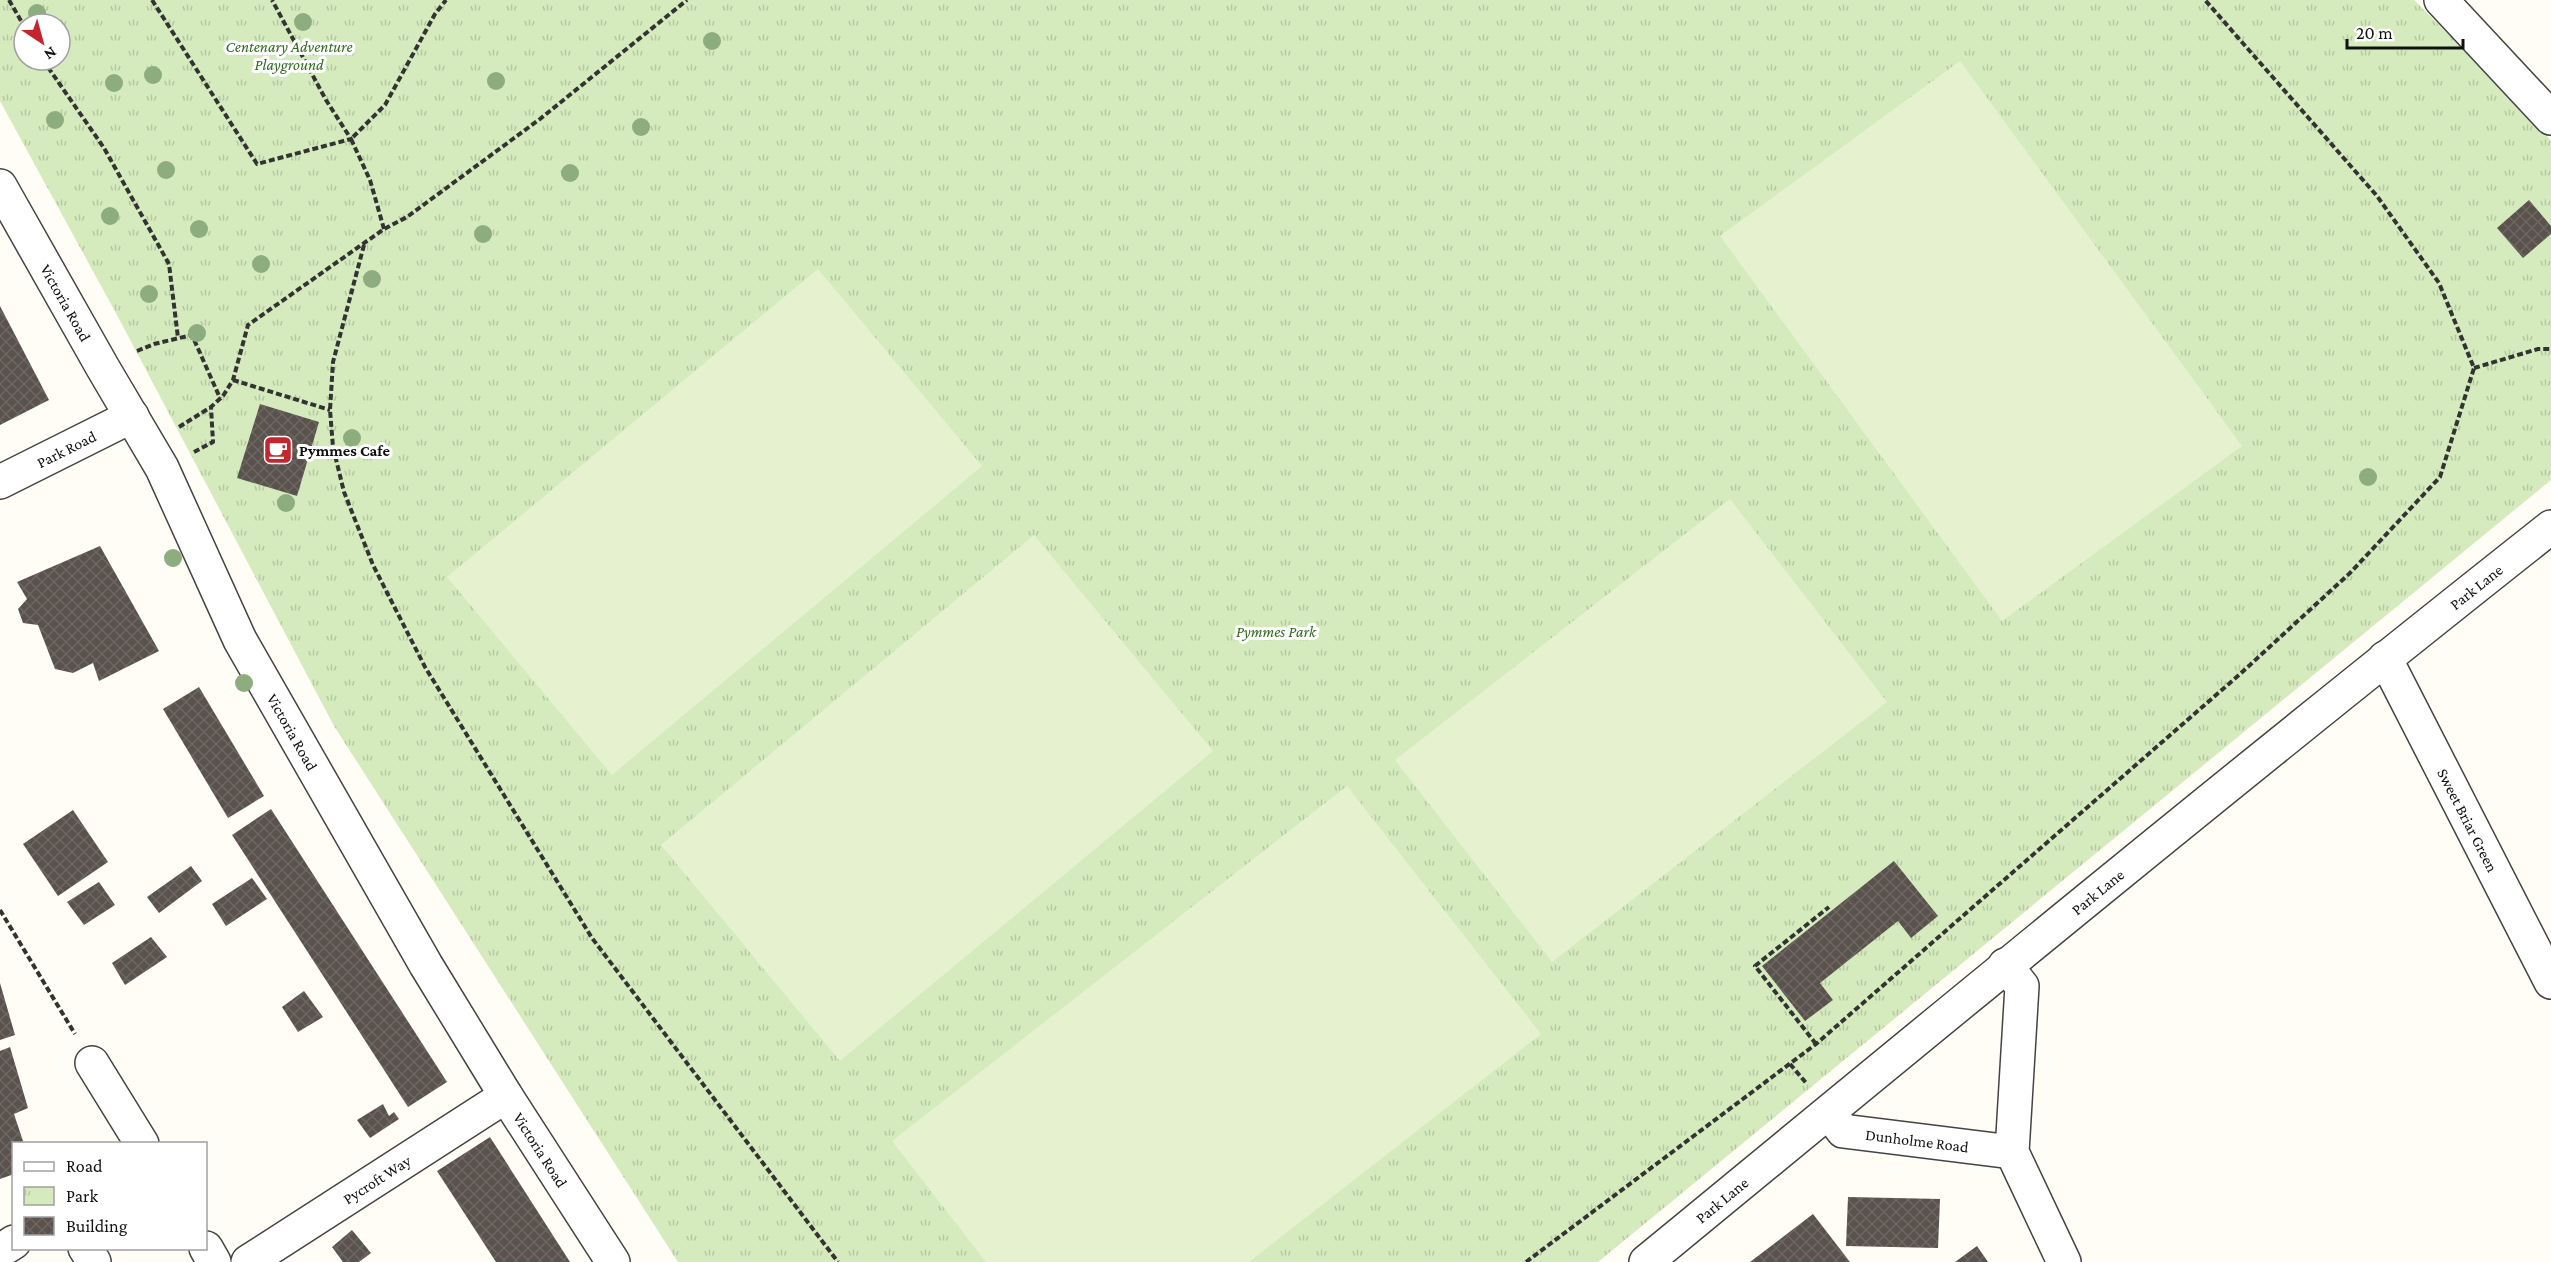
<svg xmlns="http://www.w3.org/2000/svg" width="2551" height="1262" viewBox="0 0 2551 1262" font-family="'Crimson Pro',serif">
  <defs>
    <pattern id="park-tufts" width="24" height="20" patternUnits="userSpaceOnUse" patternTransform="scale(1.5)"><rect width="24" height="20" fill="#d5ebbd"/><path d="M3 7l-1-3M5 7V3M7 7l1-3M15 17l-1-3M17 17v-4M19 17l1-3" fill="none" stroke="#b6c8a1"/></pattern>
    <pattern id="building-cross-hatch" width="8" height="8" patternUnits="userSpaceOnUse" patternTransform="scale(1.5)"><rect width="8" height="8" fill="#5a524d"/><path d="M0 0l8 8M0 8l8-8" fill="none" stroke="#6d6662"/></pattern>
  </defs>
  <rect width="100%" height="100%" fill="#fffdf5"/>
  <!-- park -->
  <path fill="url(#park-tufts)" fill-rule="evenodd" d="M0,0H2414L2533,119L2551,141V480L1598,1262H678L334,726L118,317L0,101ZM24,24H60V60H24Z"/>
  <!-- pitch -->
  <g fill="#e6f2cf">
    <path d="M1960,61L2242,446L2002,621L1720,236Z"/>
    <path d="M818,269L982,466L612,775L447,577Z"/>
    <path d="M1730,499L1887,702L1552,962L1395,760Z"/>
    <path d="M1034,535L1213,751L840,1061L661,845Z"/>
    <path d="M1347,786L1541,1034L1249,1262H986L892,1141Z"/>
  </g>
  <!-- building -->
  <g fill="url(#building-cross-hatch)">
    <path d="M2529,200L2551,226V234L2523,258L2497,228Z"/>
    <path d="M0,306L49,400L0,425Z"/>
    <path d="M260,404L319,422L297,496L237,478Z"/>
    <path d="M100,546L159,651L99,681L93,663L73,673L55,669L38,625L23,623L18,609L27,599L17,582Z"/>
    <path d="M199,687L264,796L228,818L163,709Z"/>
    <path d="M271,809L447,1082L408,1107L232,835Z"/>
    <path d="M73,810L108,862L58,896L23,844Z"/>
    <path d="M1894,861L1938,916L1911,938L1898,921L1820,983L1833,1000L1805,1021L1762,966Z"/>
    <path d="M191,866L202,881L159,913L147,897Z"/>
    <path d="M252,878L267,899L226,926L212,904Z"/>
    <path d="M99,882L115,905L84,925L67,902Z"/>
    <path d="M151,937L167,957L125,985L112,963Z"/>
    <path d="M0,983L15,1035L0,1040Z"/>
    <path d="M304,991L323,1017L298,1032L282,1007Z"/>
    <path d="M10,1047L28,1108L14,1114L24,1144H14V1174L0,1179V1051Z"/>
    <path d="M383,1104L389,1116L394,1112L399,1119L370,1138L357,1120Z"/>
    <path d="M490,1137L570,1262H496L437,1171Z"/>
    <path d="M1848,1197L1940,1199L1938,1248L1846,1246Z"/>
    <path d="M1813,1214L1850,1262H1750Z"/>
    <path d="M352,1230L371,1253L359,1262H343L332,1247Z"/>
    <path d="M1977,1246L1988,1262H1955Z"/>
  </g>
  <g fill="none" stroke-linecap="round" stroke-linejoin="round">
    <!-- minor casing -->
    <g stroke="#444" stroke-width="36">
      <g id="minor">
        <path d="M2441,0L2551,118"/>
        <path id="s1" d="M0,482L132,416"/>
        <path id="s2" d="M2385,658L2551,982"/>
        <path d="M2005,965L2022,986L2012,1152L2064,1262"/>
        <path d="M92,1063L142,1144"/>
        <path id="s3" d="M1830,1114L1843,1131L2012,1152"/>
        <path d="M85,1248L94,1262"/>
        <path d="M206,1248L214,1262"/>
        <path d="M0,1251L14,1242"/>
        <path id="s4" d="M248,1262L506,1096"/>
        <path id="s5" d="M1646,1262C1946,1015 2246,768 2551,527"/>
      </g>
    </g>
    <!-- tertiary casing -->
    <g stroke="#444" stroke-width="36">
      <g id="tertiary">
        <path id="s6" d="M0,186L103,368L162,468L240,640L426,965L506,1096L613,1262"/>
      </g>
    </g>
    <!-- path -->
    <g stroke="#333" stroke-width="4" stroke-dasharray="6 3" stroke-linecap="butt">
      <path d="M9,0L24,26"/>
      <path d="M152,0L257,164L351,139L326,100L272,0"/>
      <path d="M43,60L104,148L169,264L178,338"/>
      <path d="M384,229L370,180L351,139L385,105L435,14L446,0"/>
      <path d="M364,245L333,362L330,410L333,447L344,492L373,565L425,667L592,938L838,1262"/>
      <path d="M137,351L154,344L192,335L220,398"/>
      <path d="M2474,368L2538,349H2551"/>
      <path d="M233,380L330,410"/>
      <path d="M179,427L211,407L223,396L233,380L248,325L384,229L407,217L540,119L687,0"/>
      <path d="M194,452L213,442L211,407"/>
      <path d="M0,910L75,1034"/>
      <path d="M1816,1044L1755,966L1829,907"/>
      <path d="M1790,1064L1807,1084"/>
      <path d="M1526,1262L1816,1044L2239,675L2350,573L2440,477L2474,368L2439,283L2377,196L2205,0"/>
    </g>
    <!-- minor -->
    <use href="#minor" stroke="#fff" stroke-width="33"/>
    <!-- tertiary -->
    <use href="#tertiary" stroke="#fff" stroke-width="33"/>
  </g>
  <!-- trees -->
  <g fill="#8dad7f">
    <circle cx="37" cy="13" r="9"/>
    <circle cx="303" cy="22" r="9"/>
    <circle cx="712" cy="41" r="9"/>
    <circle cx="153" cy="75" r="9"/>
    <circle cx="496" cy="81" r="9"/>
    <circle cx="114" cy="83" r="9"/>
    <circle cx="55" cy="120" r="9"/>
    <circle cx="641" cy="127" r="9"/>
    <circle cx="166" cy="170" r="9"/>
    <circle cx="570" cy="173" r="9"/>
    <circle cx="110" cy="216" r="9"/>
    <circle cx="199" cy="229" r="9"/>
    <circle cx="483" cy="234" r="9"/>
    <circle cx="261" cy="264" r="9"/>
    <circle cx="372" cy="279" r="9"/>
    <circle cx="149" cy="294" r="9"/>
    <circle cx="197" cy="333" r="9"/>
    <circle cx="352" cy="438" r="9"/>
    <circle cx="2368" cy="477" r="9"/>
    <circle cx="286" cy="503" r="9"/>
    <circle cx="173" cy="558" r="9"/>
    <circle cx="244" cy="683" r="9"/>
  </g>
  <!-- icons -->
  <defs>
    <g id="cafe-square" transform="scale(1.5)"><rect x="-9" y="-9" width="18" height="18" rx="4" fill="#c4262e" stroke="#fff"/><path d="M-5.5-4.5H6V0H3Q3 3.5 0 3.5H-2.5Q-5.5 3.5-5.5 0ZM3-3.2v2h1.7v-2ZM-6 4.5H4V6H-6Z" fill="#fff"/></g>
  </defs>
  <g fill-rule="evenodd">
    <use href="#cafe-square" x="278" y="450"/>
  </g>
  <g text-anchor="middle" stroke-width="6" stroke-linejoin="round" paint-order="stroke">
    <!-- park labels -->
    <g font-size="16" font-style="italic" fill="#2f6b1f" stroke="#fff">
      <text x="289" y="52">Centenary Adventure<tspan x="289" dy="18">Playground</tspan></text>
      <text x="1276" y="637">Pymmes Park</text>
    </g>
    <!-- street labels -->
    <g font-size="16" fill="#111" stroke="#fff">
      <text dy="6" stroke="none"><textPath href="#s6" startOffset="134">Victoria Road</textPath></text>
      <text dy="6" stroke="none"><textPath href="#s1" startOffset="74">Park Road</textPath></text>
      <text dy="6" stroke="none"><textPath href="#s5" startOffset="1070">Park Lane</textPath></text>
      <text dy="6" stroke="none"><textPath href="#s6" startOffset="620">Victoria Road</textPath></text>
      <text dy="6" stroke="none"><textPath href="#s2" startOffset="182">Sweet Briar Green</textPath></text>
      <text dy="6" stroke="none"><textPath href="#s5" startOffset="584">Park Lane</textPath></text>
      <text dy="6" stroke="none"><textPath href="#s3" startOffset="96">Dunholme Road</textPath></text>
      <text dy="6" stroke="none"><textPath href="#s6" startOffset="1106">Victoria Road</textPath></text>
      <text dy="6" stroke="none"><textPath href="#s4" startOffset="153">Pycroft Way</textPath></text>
      <text dy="6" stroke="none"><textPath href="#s5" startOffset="98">Park Lane</textPath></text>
    </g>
    <!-- poi labels -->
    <g font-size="16" font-weight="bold" fill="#111" stroke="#fff" text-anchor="start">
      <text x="299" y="456">Pymmes Cafe</text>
    </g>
  </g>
  <!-- legend -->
  <rect x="12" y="1142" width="195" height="108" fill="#ffffff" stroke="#a0a0a0" stroke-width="1.5"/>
  <rect x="24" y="1162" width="30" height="9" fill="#ffffff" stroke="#a0a0a0" stroke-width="1.5"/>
  <text x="66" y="1172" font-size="18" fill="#111111">Road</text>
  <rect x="24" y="1187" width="30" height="18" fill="url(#park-tufts)" stroke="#a0a0a0" stroke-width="1.5"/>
  <text x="66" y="1202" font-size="18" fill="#111111">Park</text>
  <rect x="24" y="1217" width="30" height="18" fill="url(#building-cross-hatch)" stroke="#a0a0a0" stroke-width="1.5"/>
  <text x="66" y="1232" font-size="18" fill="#111111">Building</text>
  <!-- north arrow -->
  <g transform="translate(42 42) rotate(144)"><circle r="28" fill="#ffffff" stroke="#a0a0a0" stroke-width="1.5"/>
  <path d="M0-4.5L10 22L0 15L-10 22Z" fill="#c4262e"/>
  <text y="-9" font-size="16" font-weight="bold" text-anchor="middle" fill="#111111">N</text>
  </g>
  <!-- scale -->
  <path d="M2347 39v9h116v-9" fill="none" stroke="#111111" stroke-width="3"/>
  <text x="2356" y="39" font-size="18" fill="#111111" stroke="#ffffff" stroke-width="4.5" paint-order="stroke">20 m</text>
</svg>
